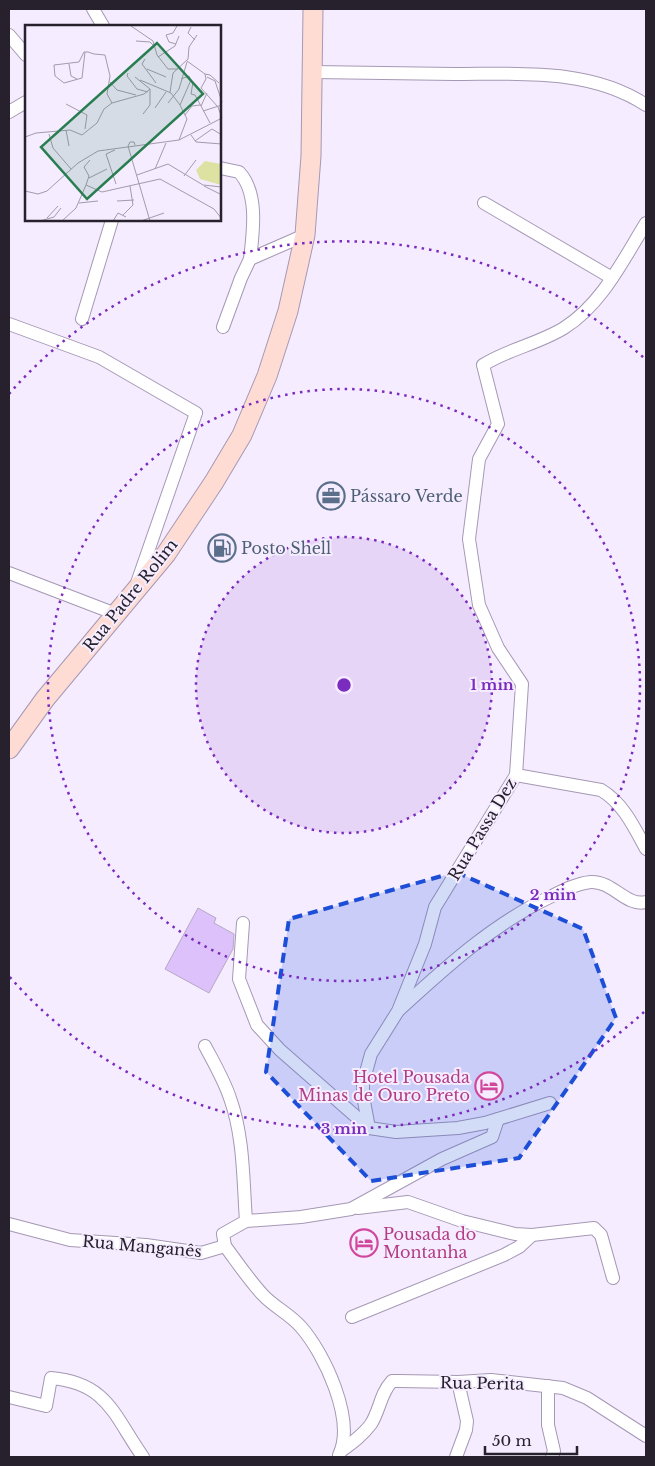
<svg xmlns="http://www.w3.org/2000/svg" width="655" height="1466" viewBox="0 0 655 1466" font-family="'Libre Baskerville',serif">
  <rect width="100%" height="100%" fill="#f5edff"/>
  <!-- building -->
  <path fill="#dcc1fb" stroke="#b6a9c5" d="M198,908L216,918L214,923L234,934L233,949L209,993L165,969Z"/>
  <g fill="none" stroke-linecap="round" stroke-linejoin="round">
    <!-- minor casing -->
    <g stroke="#a598b4" stroke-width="14">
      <g id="minor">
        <path d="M93,9L103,26"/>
        <path d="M9,35L26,55"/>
        <path d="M313,72C360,73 407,73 454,74C519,74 590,68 646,105"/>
        <path d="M9,112L26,102"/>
        <path d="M220,168L239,172C259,193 253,233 250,259"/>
        <path d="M484,203L612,278"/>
        <path d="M82,319L112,220"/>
        <path d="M9,324L99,357L196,413L137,583"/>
        <path d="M223,327L241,278L250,259L305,235"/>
        <path d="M9,573L116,614"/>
        <path d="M516,775L601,790C623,803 634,827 646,849"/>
        <path d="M243,923L239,979L257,1025L280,1050L369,1128L396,1132L458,1128L485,1123L550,1103"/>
        <path d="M400,1009C447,966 494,923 552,896C564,890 578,883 591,882C613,881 626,907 646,902"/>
        <path d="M205,1046C214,1063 224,1080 230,1098C244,1137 243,1180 246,1221"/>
        <path d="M369,1128L363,1096V1083L371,1054L398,1011L425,944L435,907L516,775L522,684L498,648L479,605L469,539L479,459L498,424L483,365C508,349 538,344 564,328C602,304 623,260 646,223"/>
        <path d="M358,1208L408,1202L462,1221L515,1234L532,1235L594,1228L601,1235L613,1278"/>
        <path d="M9,1224L70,1240L146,1245L201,1253L225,1246L223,1234L246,1221L301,1217L351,1209L442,1159L492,1137L498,1119"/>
        <path d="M225,1246C237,1262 249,1280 263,1295C274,1307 290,1314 301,1327C324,1353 356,1420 339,1455"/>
        <path d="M352,1317L504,1255L519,1247L532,1235"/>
        <path d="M548,1386V1425L554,1451L552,1457"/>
        <path d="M9,1397L46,1406L51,1378C108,1383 114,1416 143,1457"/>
        <path d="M341,1451C352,1443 363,1435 371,1424C380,1410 380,1394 392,1381H398L458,1382L491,1380L563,1388L587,1398L646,1436"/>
        <path d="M456,1457L466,1430L467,1421L458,1382"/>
      </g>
    </g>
    <!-- secondary casing -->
    <g stroke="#a598b4" stroke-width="21">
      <path id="secondary" d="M9,749L45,699L166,554L214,482L242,435L267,376L288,311L305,235L311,156L313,9"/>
    </g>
    <!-- minor -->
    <use href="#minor" stroke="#fff" stroke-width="12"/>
    <!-- secondary -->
    <use href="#secondary" stroke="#fedcd4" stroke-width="19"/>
  </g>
  <!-- marked area -->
  <path fill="#1d4ed8" fill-opacity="0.2" stroke="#1d4ed8" stroke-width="4" stroke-dasharray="10 6" stroke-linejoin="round" d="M456,872L583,929L616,1018L519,1158L371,1181L266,1072L289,919Z"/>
  <!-- distance rings -->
  <circle cx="344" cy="685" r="148" fill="#7b2cbf" fill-opacity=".12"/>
  <g fill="none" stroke="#7b2cbf" stroke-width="2.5" stroke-dasharray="2.5 5">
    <circle cx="344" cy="685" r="148"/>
    <circle cx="344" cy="685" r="296"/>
    <path d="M644 1012A444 444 0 0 1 9 976M9 394A444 444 0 0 1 644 358"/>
  </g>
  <!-- icons -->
  <defs>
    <g id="office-ring" transform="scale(1.4375)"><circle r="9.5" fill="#f5edff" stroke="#5c6f8a" stroke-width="1.5"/><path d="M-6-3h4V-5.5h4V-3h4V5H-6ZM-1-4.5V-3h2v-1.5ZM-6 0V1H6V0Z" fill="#5c6f8a"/></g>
    <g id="fuel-ring" transform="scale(1.4375)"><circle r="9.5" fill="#f5edff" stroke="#5c6f8a" stroke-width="1.5"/><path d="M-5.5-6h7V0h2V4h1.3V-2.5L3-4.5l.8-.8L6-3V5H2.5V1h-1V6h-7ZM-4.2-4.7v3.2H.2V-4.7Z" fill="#5c6f8a"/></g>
    <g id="hotel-ring" transform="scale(1.4375)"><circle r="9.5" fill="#f5edff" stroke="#d1479c" stroke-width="1.5"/><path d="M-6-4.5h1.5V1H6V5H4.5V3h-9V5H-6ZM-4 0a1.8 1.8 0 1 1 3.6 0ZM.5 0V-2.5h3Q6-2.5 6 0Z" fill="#d1479c"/></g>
  </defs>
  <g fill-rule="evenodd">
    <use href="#office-ring" x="331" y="496"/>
    <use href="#fuel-ring" x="222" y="548"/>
    <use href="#hotel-ring" x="489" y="1086"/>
    <use href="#hotel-ring" x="364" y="1243"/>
  </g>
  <g text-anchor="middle" stroke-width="4" stroke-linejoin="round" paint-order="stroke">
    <!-- service labels -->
    <g font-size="16" fill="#4e5e75" stroke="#f5edff" text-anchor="start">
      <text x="350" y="502">Pássaro Verde</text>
      <text x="241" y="554">Posto Shell</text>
    </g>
    <!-- street labels -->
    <g font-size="16" fill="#26212c" stroke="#f5edff">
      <text transform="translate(130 595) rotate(-51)" y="6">Rua Padre Rolim</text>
      <text transform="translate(482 829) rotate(-59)" y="6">Rua Passa Dez</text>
      <text transform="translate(142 1246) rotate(5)" y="6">Rua Manganês</text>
      <text transform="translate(482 1383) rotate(1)" y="6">Rua Perita</text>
    </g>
    <!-- hotel labels -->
    <g font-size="16" fill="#b23c85" stroke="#f5edff" text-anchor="end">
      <text x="470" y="1083">Hotel Pousada<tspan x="470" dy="18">Minas de Ouro Preto</tspan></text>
      <text x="383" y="1240" text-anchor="start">Pousada do<tspan x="383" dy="18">Montanha</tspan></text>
    </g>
  </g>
  <!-- overview -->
  <g transform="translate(25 25)">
    <rect width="196" height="196" fill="#f5edff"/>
    <path d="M180,136L196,139V160L175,154L171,145Z" fill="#dde1a2"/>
    <path fill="none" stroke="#a29bab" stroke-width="1" d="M106,1L128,16L132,30L143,44H153M166,2L163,8L170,15M111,16L125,17L129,21M151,19L144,17L141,10L148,8L152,1M60,27L57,53L39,58L30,51L29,40L54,37L59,27H63L69,29L80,30L85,51L82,69L87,78M133,32L150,21L154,11M120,34L117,39L131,58M162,36L180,49L181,54L176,63L193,82L197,93M44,39L46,51L52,54M122,44L141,52M103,48L102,51L112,64L123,67M180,49L185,50L194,58M110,52L125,64V80L118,89M182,52L190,56L197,77M115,55L146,68L155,80L162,94L154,115M85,57L92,65L111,70M168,57L166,69L170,70L176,81M145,67L148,48L163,34L164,22L172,10M182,68L176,81L185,98M143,78L154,64L162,37M41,79L62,90L60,104M155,80L166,55L164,51L156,54M130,83L141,67M178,86L197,80M160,90L167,81L175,80M41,105L44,121M24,109L28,123L46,144M166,110L171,117L197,119M0,112L11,108L45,105L57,110L72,98L79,84L87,78L119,69L125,64M170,116L187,104L197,110M110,120L109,117H105L103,121L125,196M90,125L81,129L91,159M130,144L141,118M112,150L143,139L178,160L197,162M159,151L171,135M64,153L82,144M61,160L64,151L59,142L65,135M179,161L197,170M0,166L13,169L22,166L53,138L73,126L154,115L197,93M92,176L109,175M54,178L73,176M98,190L108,180L105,161M22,193L33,181M15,196L29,192L36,183M37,196L51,183L61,160L77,167L135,154L189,184L197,194M88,196L93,188L101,192M116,196L139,188"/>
    <path fill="#297e51" fill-opacity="0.15" stroke="#297e51" stroke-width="2.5" d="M132,18L178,69L62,174L16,122Z"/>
    <rect width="196" height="196" fill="none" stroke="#26212c" stroke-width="2.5"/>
  </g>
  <circle cx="344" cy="685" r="8" fill="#7b2cbf" stroke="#f5edff" stroke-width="2.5"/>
  <g font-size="15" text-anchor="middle" font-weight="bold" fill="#7b2cbf" stroke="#f5edff" stroke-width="4" stroke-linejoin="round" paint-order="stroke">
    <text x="492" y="690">1 min</text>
    <text x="553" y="900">2 min</text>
    <text x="344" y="1134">3 min</text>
  </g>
  <!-- border -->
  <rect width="655" height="1466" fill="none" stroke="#26212c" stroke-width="20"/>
  <!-- scale -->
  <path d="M485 1446v8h92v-8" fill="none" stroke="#26212c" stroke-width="2.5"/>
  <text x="492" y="1446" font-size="15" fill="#26212c" stroke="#f5edff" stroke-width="4" paint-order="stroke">50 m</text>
</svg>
